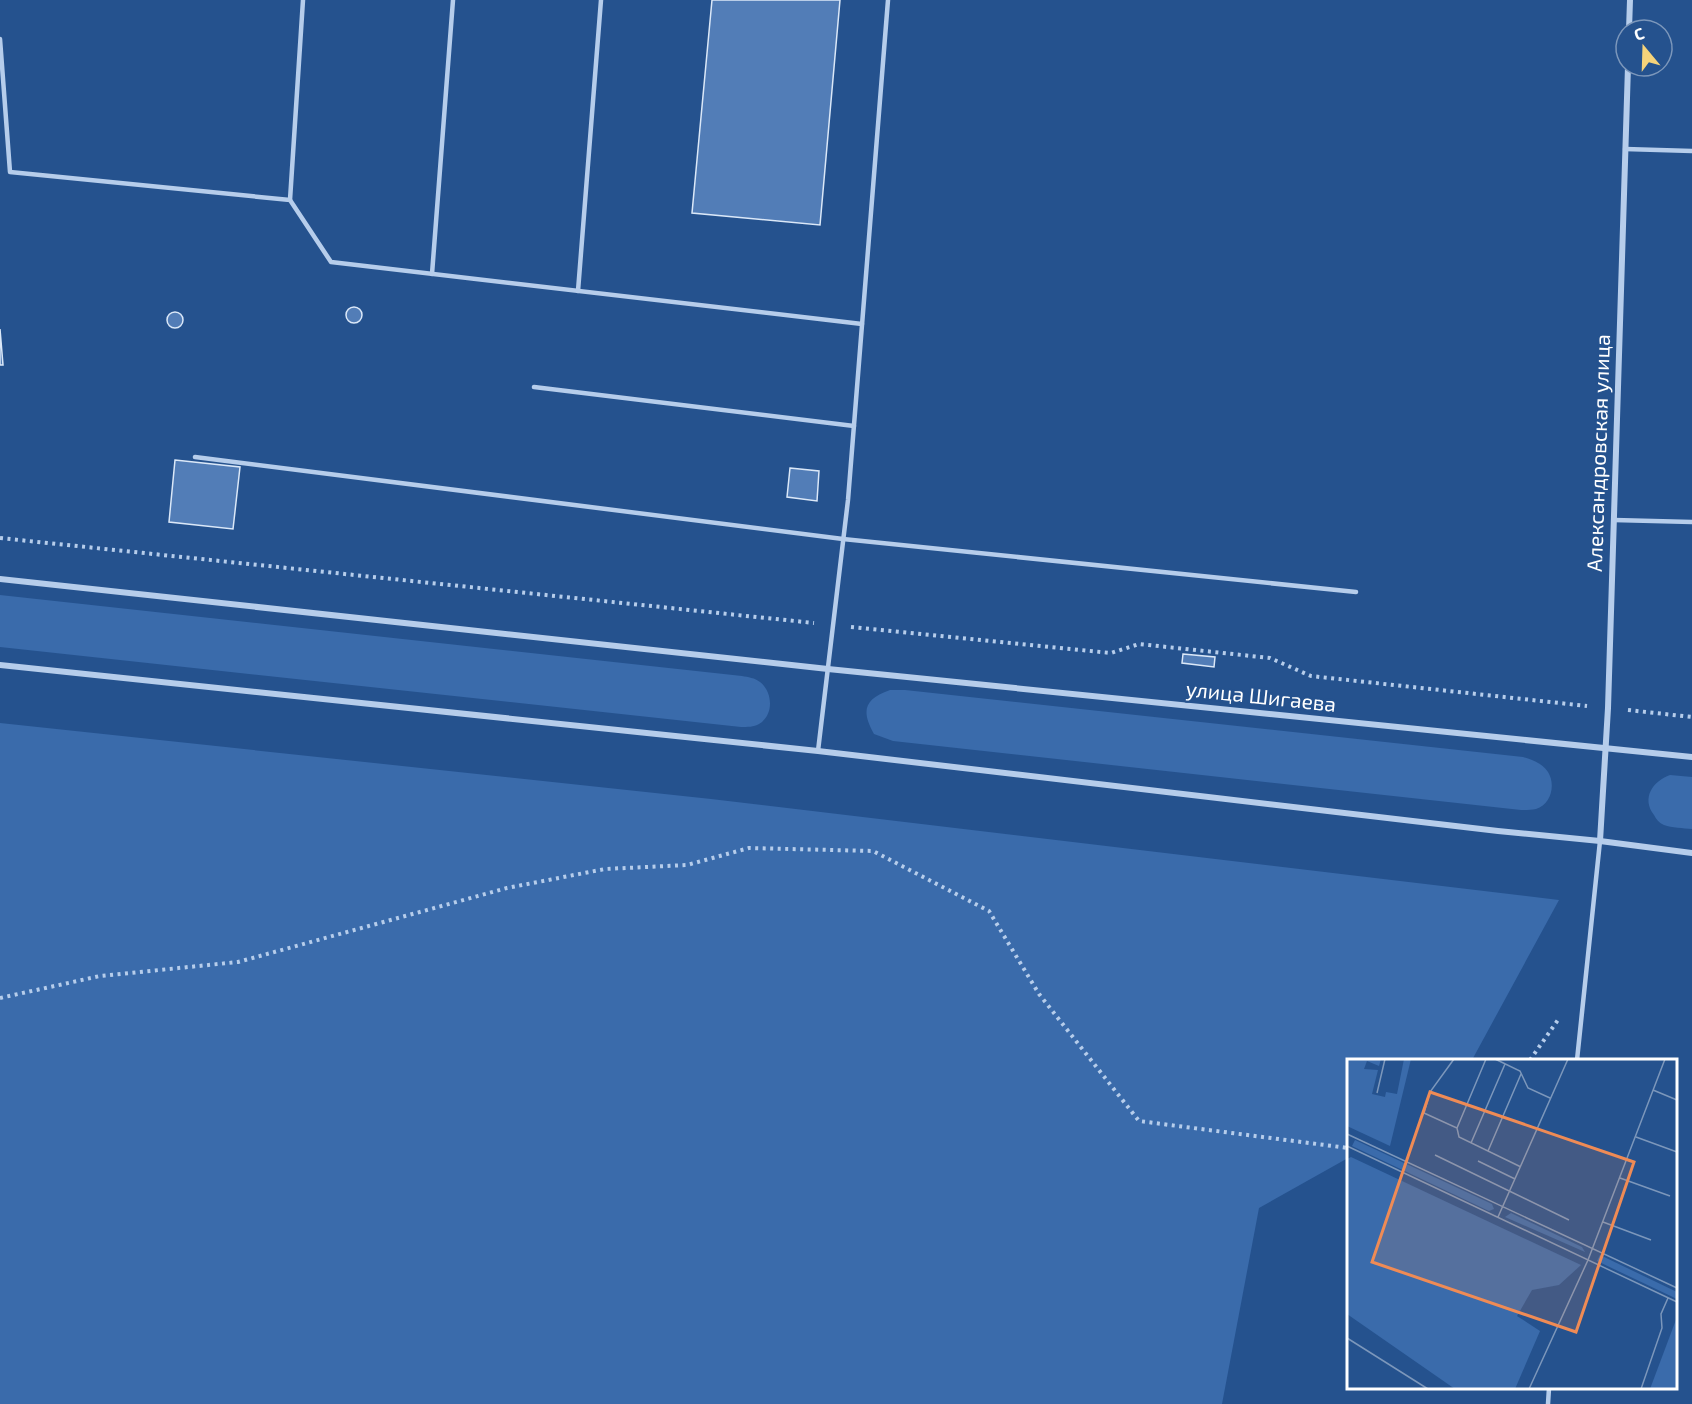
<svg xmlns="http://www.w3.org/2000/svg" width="1692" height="1404" viewBox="0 0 1692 1404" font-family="'Exo 2',sans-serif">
  <rect width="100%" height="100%" fill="#25528e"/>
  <!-- green -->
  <g fill="#3a6bab">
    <path d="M0,595L742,676C748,677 755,678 760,682C773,692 774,715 759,724C754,727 747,727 741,727L0,647Z"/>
    <path d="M890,690H905L1523,757C1532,760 1542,763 1548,772C1556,785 1551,804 1536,809C1531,810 1526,810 1521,810L893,741L874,734C861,711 864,699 890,690Z"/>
    <path d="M0,723L711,799L1559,900L1472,1060H1348V1158L1259,1208L1222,1404H0Z"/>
    <path d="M1670,775L1692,777V829C1683,828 1672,828 1664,825C1659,823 1656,819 1654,815C1641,798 1653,781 1670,775Z"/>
  </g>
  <!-- building -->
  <g fill="#527db7" stroke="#dbe8f8" stroke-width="1.5">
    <path d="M712,0H840L820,225L692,213Z"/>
    <circle cx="354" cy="315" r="8"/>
    <circle cx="175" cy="320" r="8"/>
    <path d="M0,329L3,365H0Z"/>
    <path d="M175,460L240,467L233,529L169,522Z"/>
    <path d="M790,468L819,471L817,501L787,497Z"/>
    <path d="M1183,654L1215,657L1214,667L1182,663Z"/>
  </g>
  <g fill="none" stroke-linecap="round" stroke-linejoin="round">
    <!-- path -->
    <g stroke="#b6cdeb" stroke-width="4" stroke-dasharray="3 4.5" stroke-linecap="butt">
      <path d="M0,538L814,623"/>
      <path d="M851,627L1111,653L1139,644L1270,658L1311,676L1587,706"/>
      <path d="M1628,710L1692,717"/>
      <path d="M0,998L100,976L238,962L507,888L605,869L687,865L749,848L873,851L989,911L1039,994L1139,1121L1348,1148"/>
      <path d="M1530,1060L1560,1017"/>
    </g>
    <!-- lane -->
    <g stroke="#b6cdeb" stroke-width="4.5">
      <path d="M0,39L10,172L290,200L331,262L862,324"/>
      <path d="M1625,149L1692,151"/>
      <path d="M290,200L303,0"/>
      <path d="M432,274L453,0"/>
      <path d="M578,291L601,0"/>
      <path d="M534,387L854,426"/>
      <path d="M195,457L843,539L1356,592"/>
      <path d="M1614,520L1692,522"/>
      <path d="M818,751L848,500L888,0"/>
      <path d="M1577,1060L1600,841"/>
      <path d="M1548,1404L1549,1388"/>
    </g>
    <!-- street -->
    <g stroke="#b6cdeb" stroke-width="6">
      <path d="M1629,30L1630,0"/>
      <path d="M0,579L828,669L1692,757"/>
      <path d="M0,665L818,751L1498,831L1600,841L1692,853"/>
      <path d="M1600,841L1608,708L1628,66"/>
    </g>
  </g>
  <g text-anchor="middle" stroke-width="4.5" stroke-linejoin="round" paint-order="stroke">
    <!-- street labels -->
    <g font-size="21" fill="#fff" stroke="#25528e">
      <text transform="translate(1599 453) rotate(-88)" y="7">Александровская улица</text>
      <text transform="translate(1261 697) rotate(6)" y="7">улица Шигаева</text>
    </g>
  </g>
  <!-- overview -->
  <g transform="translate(1347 1059)">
    <rect width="330" height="330" fill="#25528e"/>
    <path d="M0,0H34L32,7L20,2L17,10L31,11L25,35L38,38L39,33L50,35L57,0H64L43,87L0,67ZM8,81L145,145L147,150L142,152L5,87ZM4,98L234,206L212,226L185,231L170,257L193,272L168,330H108L0,255V100ZM164,154L235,188L238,193L158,158ZM253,196L330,233V240L250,202ZM330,258V330H303Z" fill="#3a6bab"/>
    <path fill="none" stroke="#7c97bb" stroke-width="1.5" d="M107,0L83,33L77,54L110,69L112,78L174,108M148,0L173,12L181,29L203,39M306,31L330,41M30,34L38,0M110,69L139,0M0,75L330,229M289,78L330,93M124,84L158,5M0,87L330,243M141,92L174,15M88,96L222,161M131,102L168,120M273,119L323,137M151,158L221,0M256,163L304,181M0,279L81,330M182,330L241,201L318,0M294,330L315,269L314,255L321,239"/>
    <path fill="#ef8b55" fill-opacity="0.15" stroke="#ef8b55" stroke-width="3" d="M83,33L287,103L229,273L25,203Z"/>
    <rect width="330" height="330" fill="none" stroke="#fff" stroke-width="3"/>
  </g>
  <!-- north arrow -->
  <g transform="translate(1644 48) rotate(341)"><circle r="28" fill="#25528e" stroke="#7c97bb" stroke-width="1.5"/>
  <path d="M0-4.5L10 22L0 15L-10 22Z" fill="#f5d37a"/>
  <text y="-9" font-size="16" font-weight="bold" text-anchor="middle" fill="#ffffff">С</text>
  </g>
</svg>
